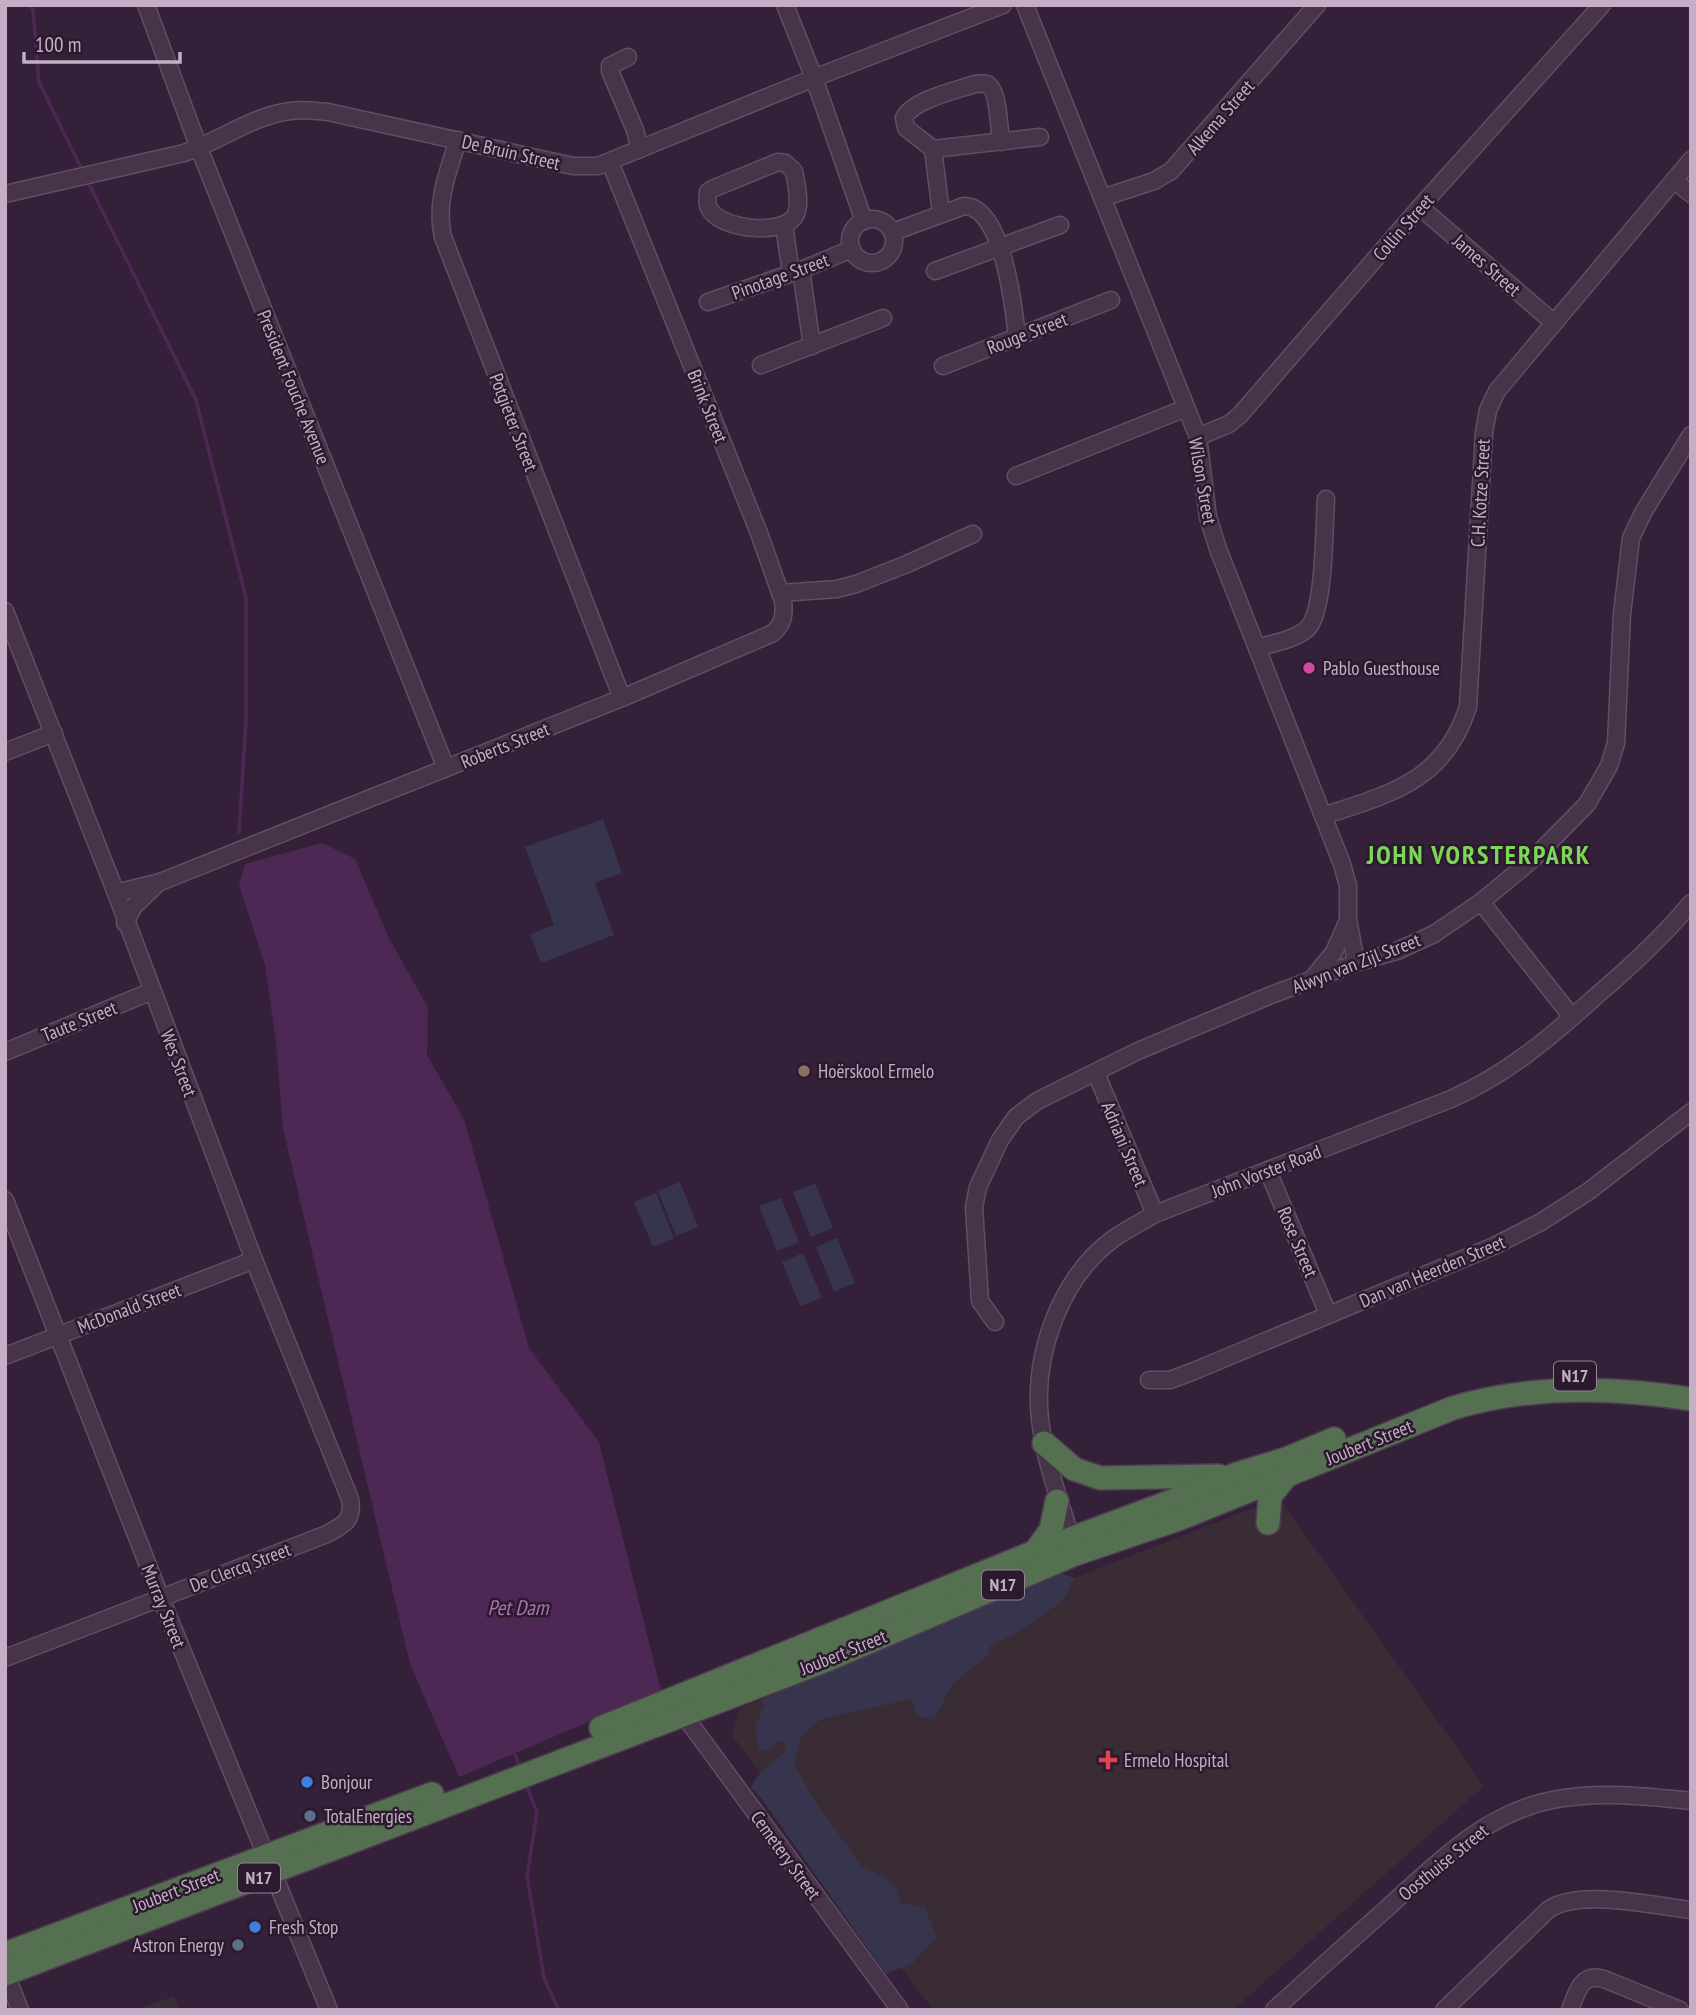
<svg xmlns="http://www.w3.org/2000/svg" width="1696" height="2015" viewBox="0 0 1696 2015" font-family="'PT Sans Narrow',sans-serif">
  <rect width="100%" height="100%" fill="#352039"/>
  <!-- medical -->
  <g fill="#3a2c34">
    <path d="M1279,1498L1484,1786L1233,2010H933L732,1735L740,1708Z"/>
    <path d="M174,1996L179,2010H135Z"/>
  </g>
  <!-- green -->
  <g fill="#37344d">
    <path d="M603,819L622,873L595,883L614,935L541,963L530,934L554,925L525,847Z"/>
    <path d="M680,1182L698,1227L676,1236L658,1191Z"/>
    <path d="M815,1183L833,1228L811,1237L793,1192Z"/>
    <path d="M656,1193L674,1238L653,1247L634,1202Z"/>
    <path d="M781,1198L799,1242L777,1251L759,1206Z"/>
    <path d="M837,1238L855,1283L834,1292L816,1247Z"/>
    <path d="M803,1253L822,1298L800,1306L782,1262Z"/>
    <path d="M1058,1572L1074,1578L1064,1600L1015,1634L990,1646L988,1655L952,1684L934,1720L918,1716L911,1699L821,1719L801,1737L794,1763L811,1795L861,1866L886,1878L896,1888L901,1904L924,1906L937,1937L914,1962L886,1974L761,1798L751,1787L757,1777L785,1751V1741H778L771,1749L760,1752L755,1726L765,1704L760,1700Z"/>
  </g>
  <!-- water -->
  <path fill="#4e2854" d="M322,843L355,859L388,936L428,1008L427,1055L464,1119L529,1348L599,1442L661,1691L459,1777L410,1664L283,1129L276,1042L265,965L239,885L245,864Z"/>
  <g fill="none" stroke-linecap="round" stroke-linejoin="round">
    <!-- stream -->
    <g stroke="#4e2854" stroke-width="3.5">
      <path d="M29,5L33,10L39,82L82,170"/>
      <path d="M87,180L196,400L246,598V720L239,832"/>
      <path d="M513,1749L520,1768"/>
      <path d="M526,1785L537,1812L527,1876L544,1978L559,2010"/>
    </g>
    <!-- minor casing -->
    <g stroke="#624e64" stroke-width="19">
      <g id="minor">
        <path d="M146,5L199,148L446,768"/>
        <path d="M785,5L814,78L864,221"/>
        <path d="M1025,5L1198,437L1208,517L1218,549L1342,864L1348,886V919L1356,963"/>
        <path d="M628,57L610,66V71L635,130L640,149"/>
        <path d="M458,140C448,172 435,203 443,237L622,698"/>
        <path d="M1001,142C999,130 999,90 987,84C984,83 978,84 975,84C957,90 912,100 904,118L906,128L933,149L1040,137"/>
        <path d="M933,149L941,213"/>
        <path d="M778,162L785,163L794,171C796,183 801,202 796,214C787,236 720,231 709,208C706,203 708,198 708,192L712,189Z"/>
        <path d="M1674,180L1691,194"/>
        <path d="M5,194L184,153C220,141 252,116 290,111C303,109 316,111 328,112L555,162L573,166H598L814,78L1003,5"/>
        <path d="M1102,198L1154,181L1171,171L1317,5"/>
        <path d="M1420,207L1554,323"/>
        <circle cx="872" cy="241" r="22"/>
        <path d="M784,225L791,273"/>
        <path d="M893,232L964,206C1003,206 1014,308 1017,338"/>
        <path d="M801,270L812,346"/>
        <path d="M935,271L1060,225"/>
        <path d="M708,302L801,270L852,249"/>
        <path d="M761,365L883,318"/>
        <path d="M943,366L1111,300"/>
        <path d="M1198,437L1229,424L1240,415L1420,207L1602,5"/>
        <path d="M1016,476L1186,408"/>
        <path d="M780,593L837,589L856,584L907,564L973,534"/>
        <path d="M5,611L116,893L254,1260L350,1499C354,1520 344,1525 327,1534L5,1658"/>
        <path d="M1257,648C1272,643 1296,640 1308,628C1325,610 1324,526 1326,499"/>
        <path d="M5,752L54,733"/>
        <path d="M1323,816C1389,794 1444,782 1468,707L1484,433L1488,410L1497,391L1691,160"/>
        <path d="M116,893L160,882L622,698L771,634C783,626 785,615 783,601L759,533L610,162"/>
        <path d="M1481,902L1572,1017"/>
        <path d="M125,923L134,906L155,886"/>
        <path d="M1313,978L1334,952L1347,923"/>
        <path d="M5,1052L152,991"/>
        <path d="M1096,1073L1155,1214"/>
        <path d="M1268,1171L1328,1314"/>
        <path d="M5,1200L160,1596L329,2010"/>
        <path d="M995,1322L980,1301L974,1207L978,1187L1000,1140L1016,1117L1037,1101L1138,1051L1271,995L1356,963L1397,951L1434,934L1481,902L1533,859L1587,804L1609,766L1616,743L1622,614L1631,538L1644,511L1691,435"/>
        <path d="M5,1356L254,1260"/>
        <path d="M1149,1380H1170L1194,1371L1494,1246L1541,1222L1589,1191L1691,1112"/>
        <path d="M1074,1548C1062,1506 1045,1464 1040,1419C1033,1355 1060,1278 1113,1239C1126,1230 1141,1222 1155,1214L1451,1099C1506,1075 1551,1037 1595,997C1629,968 1662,938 1691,903"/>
        <path d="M678,1707L900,2010"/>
        <path d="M5,1972L20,2010"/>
        <path d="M1274,2010C1311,1976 1348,1943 1385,1910C1436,1864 1483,1814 1552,1800C1598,1791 1645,1796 1691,1801"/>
        <path d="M1444,2010L1548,1910C1578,1888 1654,1906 1691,1910"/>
        <path d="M1570,2010C1577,1992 1581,1972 1604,1979L1680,2010"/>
      </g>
    </g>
    <!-- highway casing -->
    <g stroke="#4e3b51" stroke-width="26">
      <g id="highway">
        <path d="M1044,1443L1074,1469L1100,1478L1219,1476"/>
        <path d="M1268,1523L1270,1496L1287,1475"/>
        <path d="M1035,1552L1051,1530L1057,1501"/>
        <path d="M601,1728L1035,1552L1167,1503L1234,1475L1286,1459L1334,1439"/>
        <path d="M5,1954L432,1794"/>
        <path d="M5,1974L829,1659L1075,1554L1181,1518L1453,1408C1529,1385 1614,1387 1691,1399"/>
      </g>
    </g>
    <!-- minor -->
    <use href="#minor" stroke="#473449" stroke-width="16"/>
    <!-- highway -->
    <use href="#highway" stroke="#547050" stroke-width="23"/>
  </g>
  <!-- markers -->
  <circle fill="#d1479c" stroke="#2b192e" stroke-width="2.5" cx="1309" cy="668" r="7"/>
  <circle fill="#8d6e63" stroke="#2b192e" stroke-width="2.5" cx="804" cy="1071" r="7"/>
  <path fill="#e0444e" stroke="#2b192e" stroke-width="2.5" d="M1104.5 1749.5h7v7h7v7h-7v7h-7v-7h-7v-7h7z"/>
  <g fill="#3f7fe0" stroke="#2b192e" stroke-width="2.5">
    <circle cx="307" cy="1782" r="7"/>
    <circle cx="255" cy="1927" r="7"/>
  </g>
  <g fill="#5c6f8a" stroke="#2b192e" stroke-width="2.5">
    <circle cx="310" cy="1816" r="7"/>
    <circle cx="238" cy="1945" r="7"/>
  </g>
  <g text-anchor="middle" stroke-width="5" stroke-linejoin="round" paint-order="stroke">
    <!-- shield labels -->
    <g fill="#2b192e" stroke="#968198" stroke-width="2">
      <rect x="1554" y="1361.5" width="42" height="29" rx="5"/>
      <rect x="982" y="1570.5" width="42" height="29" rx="5"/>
      <rect x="238" y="1863.5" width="42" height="29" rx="5"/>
    </g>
    <g font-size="18" font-weight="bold" fill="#c4aec6">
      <text x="1575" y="1382">N17</text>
      <text x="1003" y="1591">N17</text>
      <text x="259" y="1884">N17</text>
    </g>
    <!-- street labels -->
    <g font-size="19" fill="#c4aec6" stroke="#2b192e">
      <text transform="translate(1220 117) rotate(-49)" y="7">Alkema Street</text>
      <text transform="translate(511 152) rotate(13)" y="7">De Bruin Street</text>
      <text transform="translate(1403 227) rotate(-49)" y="7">Collin Street</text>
      <text transform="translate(1487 265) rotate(41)" y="7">James Street</text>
      <text transform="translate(780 276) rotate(-20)" y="7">Pinotage Street</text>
      <text transform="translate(1027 333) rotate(-21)" y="7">Rouge Street</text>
      <text transform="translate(294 387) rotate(68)" y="7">President Fouche Avenue</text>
      <text transform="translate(708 406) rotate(68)" y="7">Brink Street</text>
      <text transform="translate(514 422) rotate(69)" y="7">Potgieter Street</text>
      <text transform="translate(1203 481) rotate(80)" y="7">Wilson Street</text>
      <text transform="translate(1480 493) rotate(-87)" y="7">C.H. Kotze Street</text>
      <text transform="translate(505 745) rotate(-22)" y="7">Roberts Street</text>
      <text transform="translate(1356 963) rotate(-21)" y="7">Alwyn van Zijl Street</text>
      <text transform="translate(79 1021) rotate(-22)" y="7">Taute Street</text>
      <text transform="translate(179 1063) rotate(69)" y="7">Wes Street</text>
      <text transform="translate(1125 1144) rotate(67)" y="7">Adriani Street</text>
      <text transform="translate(1266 1171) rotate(-21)" y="7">John Vorster Road</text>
      <text transform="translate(1298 1242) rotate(67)" y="7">Rose Street</text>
      <text transform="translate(1432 1271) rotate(-23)" y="7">Dan van Heerden Street</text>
      <text transform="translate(129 1308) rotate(-21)" y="7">McDonald Street</text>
      <text transform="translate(1369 1442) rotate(-22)" y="7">Joubert Street</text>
      <text transform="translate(240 1567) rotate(-21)" y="7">De Clercq Street</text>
      <text transform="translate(164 1606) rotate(68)" y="7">Murray Street</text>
      <text transform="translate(843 1652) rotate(-22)" y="7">Joubert Street</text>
      <text transform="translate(786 1855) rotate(54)" y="7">Cemetery Street</text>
      <text transform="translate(1443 1862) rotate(-39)" y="7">Oosthuise Street</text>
      <text transform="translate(176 1890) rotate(-21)" y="7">Joubert Street</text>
    </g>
    <!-- poi labels -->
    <g font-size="19" fill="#c4aec6" stroke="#2b192e" text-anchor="start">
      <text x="1323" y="675">Pablo Guesthouse</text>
      <text x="818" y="1078">Hoërskool Ermelo</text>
      <text x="1124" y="1767">Ermelo Hospital</text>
      <text x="321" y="1789">Bonjour</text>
      <text x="324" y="1823">TotalEnergies</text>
      <text x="269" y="1934">Fresh Stop</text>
      <text x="224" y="1952" text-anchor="end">Astron Energy</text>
    </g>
    <!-- water labels -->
    <g font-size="21" font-style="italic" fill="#a774b0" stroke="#2b192e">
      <text x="518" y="1615">Pet Dam</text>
    </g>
    <!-- district labels -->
    <g font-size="26" font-weight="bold" letter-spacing="2" fill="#7cd758" stroke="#2b192e">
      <text x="1479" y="864">JOHN VORSTERPARK</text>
    </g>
  </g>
  <!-- border -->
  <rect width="1696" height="2015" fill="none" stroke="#c4aec6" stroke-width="14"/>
  <!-- scale -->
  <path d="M24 52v10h156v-10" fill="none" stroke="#c4aec6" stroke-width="3.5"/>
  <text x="35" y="52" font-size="21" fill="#c4aec6" stroke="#2b192e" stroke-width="5" paint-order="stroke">100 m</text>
</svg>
